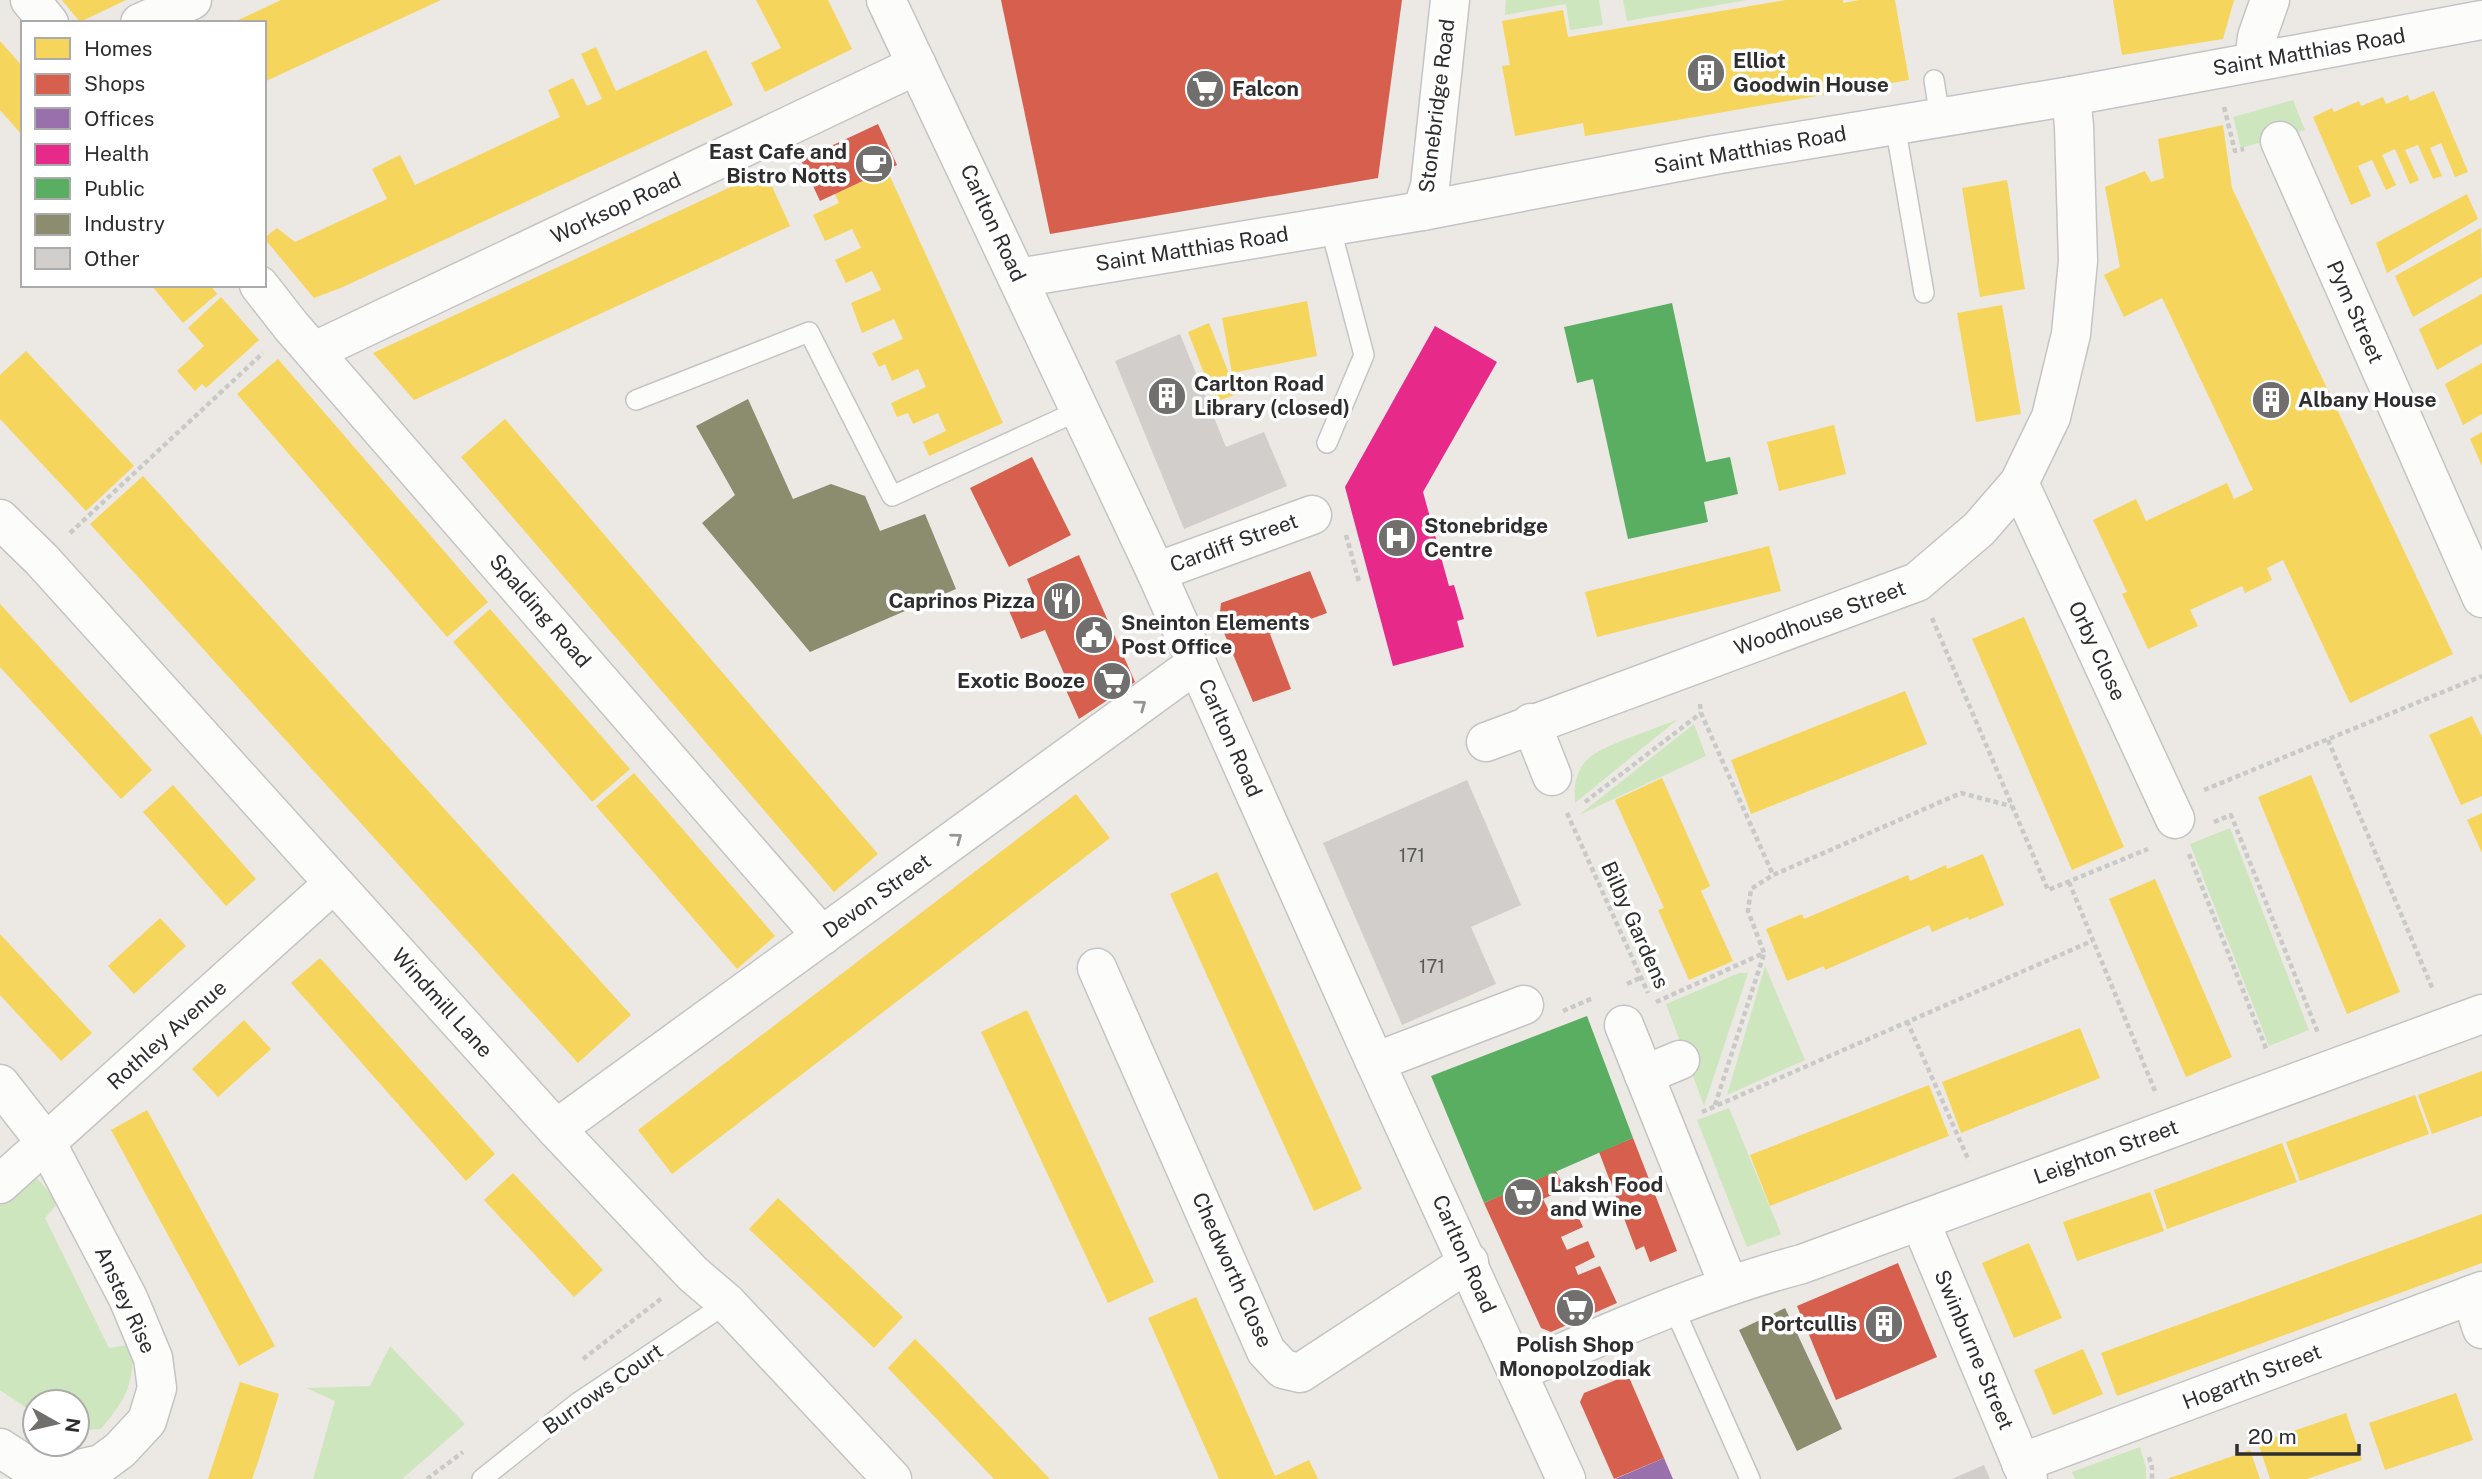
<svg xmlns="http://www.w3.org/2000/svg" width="2482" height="1479" viewBox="0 0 2482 1479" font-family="'Public Sans',sans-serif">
  <rect width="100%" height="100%" fill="#ece8e4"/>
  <!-- green -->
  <g fill="#cee6be">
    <path d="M1506,0H1599L1603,25L1570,30L1566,4L1505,15Z"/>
    <path d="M1623,0H1747L1627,21Z"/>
    <path d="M2293,100L2305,130L2241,148L2233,117Z"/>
    <path d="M1678,719L1575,803C1574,787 1575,770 1589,758C1605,744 1656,729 1678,719Z"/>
    <path d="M1694,724L1706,756L1579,815Z"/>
    <path d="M2230,828L2309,1030L2269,1046L2190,844Z"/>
    <path d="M1765,966L1805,1060L1727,1095Z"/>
    <path d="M1739,973H1748L1704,1106L1666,1004Z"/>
    <path d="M1729,1108L1781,1234L1747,1247L1697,1120Z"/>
    <path d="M27,1168L59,1202L45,1218L109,1348L134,1344C132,1387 128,1396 101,1429L77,1431V1402H35V1414L0,1390V1192Z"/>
    <path d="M390,1346L465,1424L402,1479H313L335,1401L306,1388L370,1386Z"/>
    <path d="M2140,1447L2146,1468V1479H2075L2072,1472Z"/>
  </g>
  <!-- homes -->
  <g fill="#f6d55c">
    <path d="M62,0H126L80,22Z"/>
    <path d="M281,0H441L264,82V23H232Z"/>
    <path d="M756,0H828L852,49L765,92L751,63L781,48Z"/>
    <path d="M1786,0H1843V3L1859,0H1895L1909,80L1585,136L1583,123L1515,136L1502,66L1510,65L1502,21L1563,10L1568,37Z"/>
    <path d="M2113,0H2234L2223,39L2122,55Z"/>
    <path d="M0,41L23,67V136L0,110Z"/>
    <path d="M596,47L616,91L706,50L733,105L343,287L314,298L264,238L277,228L295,242L387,199L372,169L400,155L415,185L560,117L548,90L573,78L587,106L602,99L581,54Z"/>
    <path d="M2434,91L2468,172L2455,177L2441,143L2430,148L2442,176L2433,179L2418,145L2405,150L2419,180L2410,184L2395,149L2382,155L2396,185L2386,190L2372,160L2358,166L2371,196L2351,205L2313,117L2332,108L2334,112L2359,101L2361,106L2383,97L2386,104L2408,95L2410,101Z"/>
    <path d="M2223,125L2232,188L2453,654L2350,703L2283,560L2267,568L2272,580L2245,593L2242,586L2190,610L2198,626L2148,649L2122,594L2127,592L2093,520L2136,499L2146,521L2227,483L2234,499L2253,490L2162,298L2124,317L2104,275L2120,267L2105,187L2145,171L2151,182L2164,178L2158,139Z"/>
    <path d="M887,170L1003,423L929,456L923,442L946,431L938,413L913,424L908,413L897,417L891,403L926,387L918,369L892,381L885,364L879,367L872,353L903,339L894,319L862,333L851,303L881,290L872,271L846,283L835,260L861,248L852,229L825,241L813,215L839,203L835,194Z"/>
    <path d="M765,171L790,226L414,400L373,353Z"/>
    <path d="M2007,180L2025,289L1980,297L1962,188Z"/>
    <path d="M2467,194L2478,219L2387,273L2376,243Z"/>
    <path d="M2481,228L2482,277L2413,317L2395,276Z"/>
    <path d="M151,285H210L217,294L183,323Z"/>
    <path d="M2482,294V344L2437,370L2419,329Z"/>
    <path d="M221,297L259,340L206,388L202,384L195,391L177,371L204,346L188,328Z"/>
    <path d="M1307,301L1317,356L1232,373L1222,318Z"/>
    <path d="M2002,305L2021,414L1976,422L1957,313Z"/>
    <path d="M1209,323L1237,394L1215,402L1188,332Z"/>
    <path d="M26,351L134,466L86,511L0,419V375Z"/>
    <path d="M278,359L488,602L447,637L237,394Z"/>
    <path d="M2482,363V414L2463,425L2445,384Z"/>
    <path d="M505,419L878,854L834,892L461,457Z"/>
    <path d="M1834,425L1846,474L1779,491L1767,442Z"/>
    <path d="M2482,432V466L2470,439Z"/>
    <path d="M143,476L631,1015L578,1063L90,524Z"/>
    <path d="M1769,546L1781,591L1597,637L1585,592Z"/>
    <path d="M0,604L152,770L121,799L0,667Z"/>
    <path d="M490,609L630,769L592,802L453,642Z"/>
    <path d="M2024,617L2124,847L2072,870L1972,639Z"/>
    <path d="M1905,691L1927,744L1751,814L1731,760Z"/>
    <path d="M2472,716L2482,737V796L2461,805L2429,735Z"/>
    <path d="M634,773L775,936L737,969L596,806Z"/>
    <path d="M2311,775L2400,992L2347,1014L2258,797Z"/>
    <path d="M1662,778L1710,886L1701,891L1733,961L1689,980L1658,910L1664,908L1615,800Z"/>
    <path d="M173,785L256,879L226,906L143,812Z"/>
    <path d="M1076,794L1110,838L672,1174L638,1130Z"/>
    <path d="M2482,813V853L2467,820Z"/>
    <path d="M1983,854L2004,905L1969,920L1968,917L1932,932L1929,925L1825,970L1824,966L1787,981L1766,929L1802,914L1804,919L1908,875L1910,881L1946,865L1947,869Z"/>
    <path d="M1217,872L1362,1189L1314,1211L1170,894Z"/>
    <path d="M2155,879L2232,1057L2186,1077L2109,899Z"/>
    <path d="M160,918L186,946L134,994L108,966Z"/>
    <path d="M0,934L92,1033L61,1061L0,995Z"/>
    <path d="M320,958L495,1154L466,1181L291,983Z"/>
    <path d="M1027,1010L1154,1282L1108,1303L981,1032Z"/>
    <path d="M244,1020L271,1049L218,1097L192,1069Z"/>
    <path d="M2080,1028L2100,1078L1961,1133L1942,1082Z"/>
    <path d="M2482,1071V1116L2432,1134L2418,1095Z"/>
    <path d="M1929,1085L1949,1136L1770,1206L1750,1155Z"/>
    <path d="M2415,1095L2429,1134L2300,1181L2286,1142Z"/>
    <path d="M147,1110L275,1346L239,1366L111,1130Z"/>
    <path d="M2282,1143L2297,1182L2167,1229L2154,1190Z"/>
    <path d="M513,1173L603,1270L574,1297L484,1200Z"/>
    <path d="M2150,1192L2164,1231L2077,1261L2063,1222Z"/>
    <path d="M778,1198L903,1317L874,1348L749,1229Z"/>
    <path d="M2482,1214V1263L2117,1396L2101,1353Z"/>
    <path d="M2029,1243L2062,1318L2014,1338L1982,1263Z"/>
    <path d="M1196,1297L1275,1476L1309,1460L1318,1479H1219L1148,1318Z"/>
    <path d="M915,1339L943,1367L1050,1479H994L888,1368Z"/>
    <path d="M2083,1349L2103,1394L2053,1415L2034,1370Z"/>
    <path d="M240,1382L279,1394L259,1459L252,1479H208Z"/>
    <path d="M2456,1393L2473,1440L2385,1470L2369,1423Z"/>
    <path d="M2346,1413L2362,1460L2307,1479H2270L2258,1443Z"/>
    <path d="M2250,1450L2260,1479H2167Z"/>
  </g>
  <!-- shops -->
  <g fill="#d6604d">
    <path d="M1001,0H1402L1378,178L1050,234Z"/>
    <path d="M878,124L897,165L820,201L801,160Z"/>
    <path d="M1032,457L1071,535L1009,567L970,488Z"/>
    <path d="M1079,555L1135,682L1079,719L1065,688L1069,685L1045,630L1021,639L1008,608L1034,597L1027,579Z"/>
    <path d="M1310,571L1327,613L1270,634L1291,689L1253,702L1219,621L1221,603Z"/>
    <path d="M1633,1138L1677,1251L1650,1262L1644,1246L1636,1250L1599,1152Z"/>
    <path d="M1556,1171L1565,1189L1543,1199L1549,1211L1571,1201L1583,1227L1561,1237L1567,1250L1588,1241L1595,1257L1575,1267L1578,1275L1600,1266L1617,1303L1551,1332L1541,1328L1484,1203Z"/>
    <path d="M1898,1263L1937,1357L1836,1400L1797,1306Z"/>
    <path d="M1628,1375L1664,1458L1614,1479L1580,1402L1584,1393Z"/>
  </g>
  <!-- offices -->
  <path fill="#9970ab" d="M1664,1458L1673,1479H1615Z"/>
  <!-- health -->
  <path fill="#e7298a" d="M1435,326L1497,362L1423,492L1449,586L1454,585L1464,619L1457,621L1464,647L1393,666L1345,487Z"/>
  <!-- public -->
  <g fill="#5aae61">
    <path d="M1672,303L1706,462L1730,457L1738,494L1704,502L1708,522L1628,539L1593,379L1577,383L1564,327Z"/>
    <path d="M1587,1016L1633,1138L1484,1203L1431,1076Z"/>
  </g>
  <!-- industry -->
  <g fill="#8c8c6e">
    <path d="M748,399L793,499L831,484L865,496L880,531L925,514L956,589L810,652L702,523L735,495L696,426Z"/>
    <path d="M1785,1308L1842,1429L1797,1451L1739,1330Z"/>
  </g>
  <!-- building -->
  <g fill="#d1cecb">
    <path d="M1180,334L1226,447L1264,432L1287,486L1184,529L1115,361Z"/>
    <path d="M1467,780L1521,905L1471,927L1496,984L1402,1025L1323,843Z"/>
    <path d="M1984,1465L1990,1479H1952Z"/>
  </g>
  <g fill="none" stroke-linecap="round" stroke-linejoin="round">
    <!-- lane casing -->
    <g stroke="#c5c4c5" stroke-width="22">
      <g id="lane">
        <path d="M1934,80L1940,117"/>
        <path d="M1895,125L1924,293"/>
        <path d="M636,400L809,332L892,496L1080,410"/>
        <path d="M1327,443L1364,355L1330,226"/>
        <path d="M1673,1306L1750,1479"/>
        <path d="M482,1479L576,1404L727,1303"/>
      </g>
    </g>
    <!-- street casing -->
    <g stroke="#c5c4c5" stroke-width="41">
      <g id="street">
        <path d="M30,0L49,23"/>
        <path d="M140,23L192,0"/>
        <path d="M2254,61L2257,37L2270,0"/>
        <path d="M2280,141L2482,598"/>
        <path d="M1422,211L1430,186L1450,0"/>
        <path d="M1018,278L1422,211L1714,155L2071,96L2482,20"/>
        <path d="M259,285L291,326L822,936"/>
        <path d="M315,351L917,65"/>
        <path d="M2019,483L2175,819"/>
        <path d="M0,519L42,560L556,1129L693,1274L727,1303L892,1479"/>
        <path d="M1156,572L1312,515"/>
        <path d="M1531,723L1552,776"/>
        <path d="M1486,742L1917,582L1979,529L2019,483L2051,417L2071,334L2078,261L2074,126L2071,96"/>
        <path d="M1097,968L1266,1351L1283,1369L1300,1373L1469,1262"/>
        <path d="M1624,1025L1729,1286"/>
        <path d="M1375,1062L1524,1005"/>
        <path d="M1644,1075L1680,1060"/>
        <path d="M0,1084L47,1144L128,1298L153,1358L157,1388L147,1421L120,1450L101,1464L74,1470L52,1471L31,1468L0,1448"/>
        <path d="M556,1129L1197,663"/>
        <path d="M0,1184L333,884"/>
        <path d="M1920,1221L2028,1479"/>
        <path d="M2471,1295L2482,1329"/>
        <path d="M1517,1372C1611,1332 1703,1290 1802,1264L2482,1014"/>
        <path d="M2021,1463L2482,1291"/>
      </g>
    </g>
    <!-- secondary casing -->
    <g stroke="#c5c4c5" stroke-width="41">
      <path id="secondary" d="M886,0L1156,572L1365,1040L1566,1479"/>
    </g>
    <!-- path -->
    <g stroke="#c9c9c8" stroke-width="4.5" stroke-dasharray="5 3.5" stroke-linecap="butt">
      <path d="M2224,107L2235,151L2244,149"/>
      <path d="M70,533L263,353"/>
      <path d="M1346,535L1359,582"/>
      <path d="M1932,618L2048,890L2148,849"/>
      <path d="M1700,704L1701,713L1773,875L1961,793L2011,806"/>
      <path d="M2328,740L2433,990"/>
      <path d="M2204,790L2482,676"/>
      <path d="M1585,802L1701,713"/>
      <path d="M1567,813L1648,993"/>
      <path d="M2214,822L2231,815L2318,1033"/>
      <path d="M2189,854L2267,1051"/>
      <path d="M2069,882L2155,1091"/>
      <path d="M1627,984L1642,977"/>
      <path d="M1656,1002L1764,953L1748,911L1751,889L1773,875"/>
      <path d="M1563,1011L1593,998"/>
      <path d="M1907,1021L1969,1161"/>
      <path d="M1715,1105L1764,954"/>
      <path d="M1702,1112L2092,941"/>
      <path d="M583,1359L662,1298"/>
      <path d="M2149,1457L2152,1468V1479"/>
      <path d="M427,1479L463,1452"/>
    </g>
    <!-- lane -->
    <use href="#lane" stroke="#fcfcfb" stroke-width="19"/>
    <!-- street -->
    <use href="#street" stroke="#fcfcfb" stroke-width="38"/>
    <!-- secondary -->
    <use href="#secondary" stroke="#fcfcfb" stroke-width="38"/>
  </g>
  <!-- one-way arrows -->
  <defs><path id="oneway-chevron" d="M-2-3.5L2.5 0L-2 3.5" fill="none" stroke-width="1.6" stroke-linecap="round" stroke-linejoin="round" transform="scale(1.75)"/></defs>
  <g stroke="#959594">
    <use href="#oneway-chevron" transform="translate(1141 705) rotate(-36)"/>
    <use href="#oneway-chevron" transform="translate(957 838) rotate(-36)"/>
  </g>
  <!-- icons -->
  <defs>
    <g id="building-disc" transform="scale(2.0125)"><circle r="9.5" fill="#706f6e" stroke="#fff"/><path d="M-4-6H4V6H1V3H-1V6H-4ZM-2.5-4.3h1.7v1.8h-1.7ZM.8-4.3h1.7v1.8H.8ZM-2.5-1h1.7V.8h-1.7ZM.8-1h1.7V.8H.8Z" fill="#fff"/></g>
    <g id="supermarket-disc" transform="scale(2.0125)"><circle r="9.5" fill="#706f6e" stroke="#fff"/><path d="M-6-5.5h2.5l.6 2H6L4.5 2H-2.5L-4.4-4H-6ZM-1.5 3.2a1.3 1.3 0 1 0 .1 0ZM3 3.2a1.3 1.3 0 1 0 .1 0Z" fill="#fff"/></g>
    <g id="cafe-disc" transform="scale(2.0125)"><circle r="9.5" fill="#706f6e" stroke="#fff"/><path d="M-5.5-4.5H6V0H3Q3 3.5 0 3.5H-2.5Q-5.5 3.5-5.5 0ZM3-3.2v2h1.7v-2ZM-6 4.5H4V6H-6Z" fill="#fff"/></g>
    <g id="hospital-disc" transform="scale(2.0125)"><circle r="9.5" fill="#706f6e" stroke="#fff"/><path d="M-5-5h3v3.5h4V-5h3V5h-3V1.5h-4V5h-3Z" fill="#fff"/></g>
    <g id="restaurant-disc" transform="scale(2.0125)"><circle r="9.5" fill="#706f6e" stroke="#fff"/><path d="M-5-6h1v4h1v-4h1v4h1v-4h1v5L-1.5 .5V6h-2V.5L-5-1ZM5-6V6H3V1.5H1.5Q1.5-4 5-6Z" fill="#fff"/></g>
    <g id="civic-disc" transform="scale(2.0125)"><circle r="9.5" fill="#706f6e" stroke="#fff"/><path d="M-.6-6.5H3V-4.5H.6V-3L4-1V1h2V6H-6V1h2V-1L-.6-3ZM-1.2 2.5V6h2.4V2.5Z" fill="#fff"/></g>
  </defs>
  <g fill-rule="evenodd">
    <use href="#building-disc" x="1706" y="73"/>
    <use href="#supermarket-disc" x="1205" y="89"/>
    <use href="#cafe-disc" x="874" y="164"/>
    <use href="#building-disc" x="1167" y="396"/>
    <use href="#building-disc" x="2271" y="400"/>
    <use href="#hospital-disc" x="1397" y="538"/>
    <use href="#restaurant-disc" x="1062" y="601"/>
    <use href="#civic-disc" x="1094" y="635"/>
    <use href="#supermarket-disc" x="1112" y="681"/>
    <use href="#supermarket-disc" x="1523" y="1197"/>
    <use href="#supermarket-disc" x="1575" y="1308"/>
    <use href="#building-disc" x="1884" y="1324"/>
  </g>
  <g text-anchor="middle" stroke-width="7" stroke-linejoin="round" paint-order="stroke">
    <!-- number labels -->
    <g font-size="18" fill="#585857">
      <text x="1412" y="862">171</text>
      <text x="1432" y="973">171</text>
    </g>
    <!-- street labels -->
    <g font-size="21" fill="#2e2e2e" stroke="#fff">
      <text transform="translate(2309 52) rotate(-10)" y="7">Saint Matthias Road</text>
      <text transform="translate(1437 106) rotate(-83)" y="7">Stonebridge Road</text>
      <text transform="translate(1750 150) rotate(-10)" y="7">Saint Matthias Road</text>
      <text transform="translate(616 208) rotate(-25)" y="7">Worksop Road</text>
      <text transform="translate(993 223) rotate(65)" y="7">Carlton Road</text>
      <text transform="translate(1192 249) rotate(-9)" y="7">Saint Matthias Road</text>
      <text transform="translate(2355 312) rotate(66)" y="7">Pym Street</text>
      <text transform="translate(1234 543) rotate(-20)" y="7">Cardiff Street</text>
      <text transform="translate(540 611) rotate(49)" y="7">Spalding Road</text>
      <text transform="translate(1820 618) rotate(-20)" y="7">Woodhouse Street</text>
      <text transform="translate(2097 651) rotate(65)" y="7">Orby Close</text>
      <text transform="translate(1230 738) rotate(66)" y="7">Carlton Road</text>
      <text transform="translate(877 896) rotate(-36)" y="7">Devon Street</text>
      <text transform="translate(1635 925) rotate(66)" y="7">Bilby Gardens</text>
      <text transform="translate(442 1003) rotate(48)" y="7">Windmill Lane</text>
      <text transform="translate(167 1035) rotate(-42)" y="7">Rothley Avenue</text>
      <text transform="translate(2106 1152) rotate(-20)" y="7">Leighton Street</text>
      <text transform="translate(1464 1254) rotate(66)" y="7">Carlton Road</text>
      <text transform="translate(1232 1270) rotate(66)" y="7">Chedworth Close</text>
      <text transform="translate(125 1300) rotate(65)" y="7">Anstey Rise</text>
      <text transform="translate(1974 1350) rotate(67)" y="7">Swinburne Street</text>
      <text transform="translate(2252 1377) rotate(-21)" y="7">Hogarth Street</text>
      <text transform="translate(603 1389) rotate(-35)" y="7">Burrows Court</text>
    </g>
    <!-- poi labels -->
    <g font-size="21" font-weight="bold" fill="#2e2e2e" stroke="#fff" text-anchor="start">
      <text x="1733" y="68">Elliot<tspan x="1733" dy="24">Goodwin House</tspan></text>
      <text x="1232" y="96">Falcon</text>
      <text x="847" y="159" text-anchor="end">East Cafe and<tspan x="847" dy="24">Bistro Notts</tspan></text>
      <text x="1194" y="391">Carlton Road<tspan x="1194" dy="24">Library (closed)</tspan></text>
      <text x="2298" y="407">Albany House</text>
      <text x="1424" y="533">Stonebridge<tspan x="1424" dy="24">Centre</tspan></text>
      <text x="1035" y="608" text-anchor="end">Caprinos Pizza</text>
      <text x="1121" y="630">Sneinton Elements<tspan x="1121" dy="24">Post Office</tspan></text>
      <text x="1085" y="688" text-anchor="end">Exotic Booze</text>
      <text x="1550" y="1192">Laksh Food<tspan x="1550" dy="24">and Wine</tspan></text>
      <text x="1857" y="1331" text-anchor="end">Portcullis</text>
      <text x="1575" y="1352" text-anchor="middle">Polish Shop<tspan x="1575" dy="24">Monopolzodiak</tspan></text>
    </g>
  </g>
  <!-- legend -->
  <rect x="21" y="21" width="245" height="266" fill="#ffffff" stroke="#ababab" stroke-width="2"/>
  <rect x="35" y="38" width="35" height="21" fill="#f6d55c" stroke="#ababab" stroke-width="2"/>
  <text x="84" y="56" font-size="21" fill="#2e2e2e">Homes</text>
  <rect x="35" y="74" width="35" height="21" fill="#d6604d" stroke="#ababab" stroke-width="2"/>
  <text x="84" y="91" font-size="21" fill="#2e2e2e">Shops</text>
  <rect x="35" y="108" width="35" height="21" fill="#9970ab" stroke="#ababab" stroke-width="2"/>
  <text x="84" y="126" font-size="21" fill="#2e2e2e">Offices</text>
  <rect x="35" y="144" width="35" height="21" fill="#e7298a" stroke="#ababab" stroke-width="2"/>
  <text x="84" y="161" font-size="21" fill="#2e2e2e">Health</text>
  <rect x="35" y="178" width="35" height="21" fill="#5aae61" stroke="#ababab" stroke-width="2"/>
  <text x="84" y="196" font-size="21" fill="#2e2e2e">Public</text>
  <rect x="35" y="214" width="35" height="21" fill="#8c8c6e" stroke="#ababab" stroke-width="2"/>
  <text x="84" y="231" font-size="21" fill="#2e2e2e">Industry</text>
  <rect x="35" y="248" width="35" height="21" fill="#d1cecb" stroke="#ababab" stroke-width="2"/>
  <text x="84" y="266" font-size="21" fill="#2e2e2e">Other</text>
  <!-- north arrow -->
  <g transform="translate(56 1423) rotate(98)"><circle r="33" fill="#ffffff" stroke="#ababab" stroke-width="2"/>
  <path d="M0-5L12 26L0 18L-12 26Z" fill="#706f6e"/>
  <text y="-10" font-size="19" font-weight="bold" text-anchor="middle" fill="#2e2e2e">N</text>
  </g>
  <!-- scale -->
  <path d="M2237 1444v10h122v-10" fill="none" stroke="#2e2e2e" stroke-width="3.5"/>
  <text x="2248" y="1444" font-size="21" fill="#2e2e2e" stroke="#ffffff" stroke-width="5" paint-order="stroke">20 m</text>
</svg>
